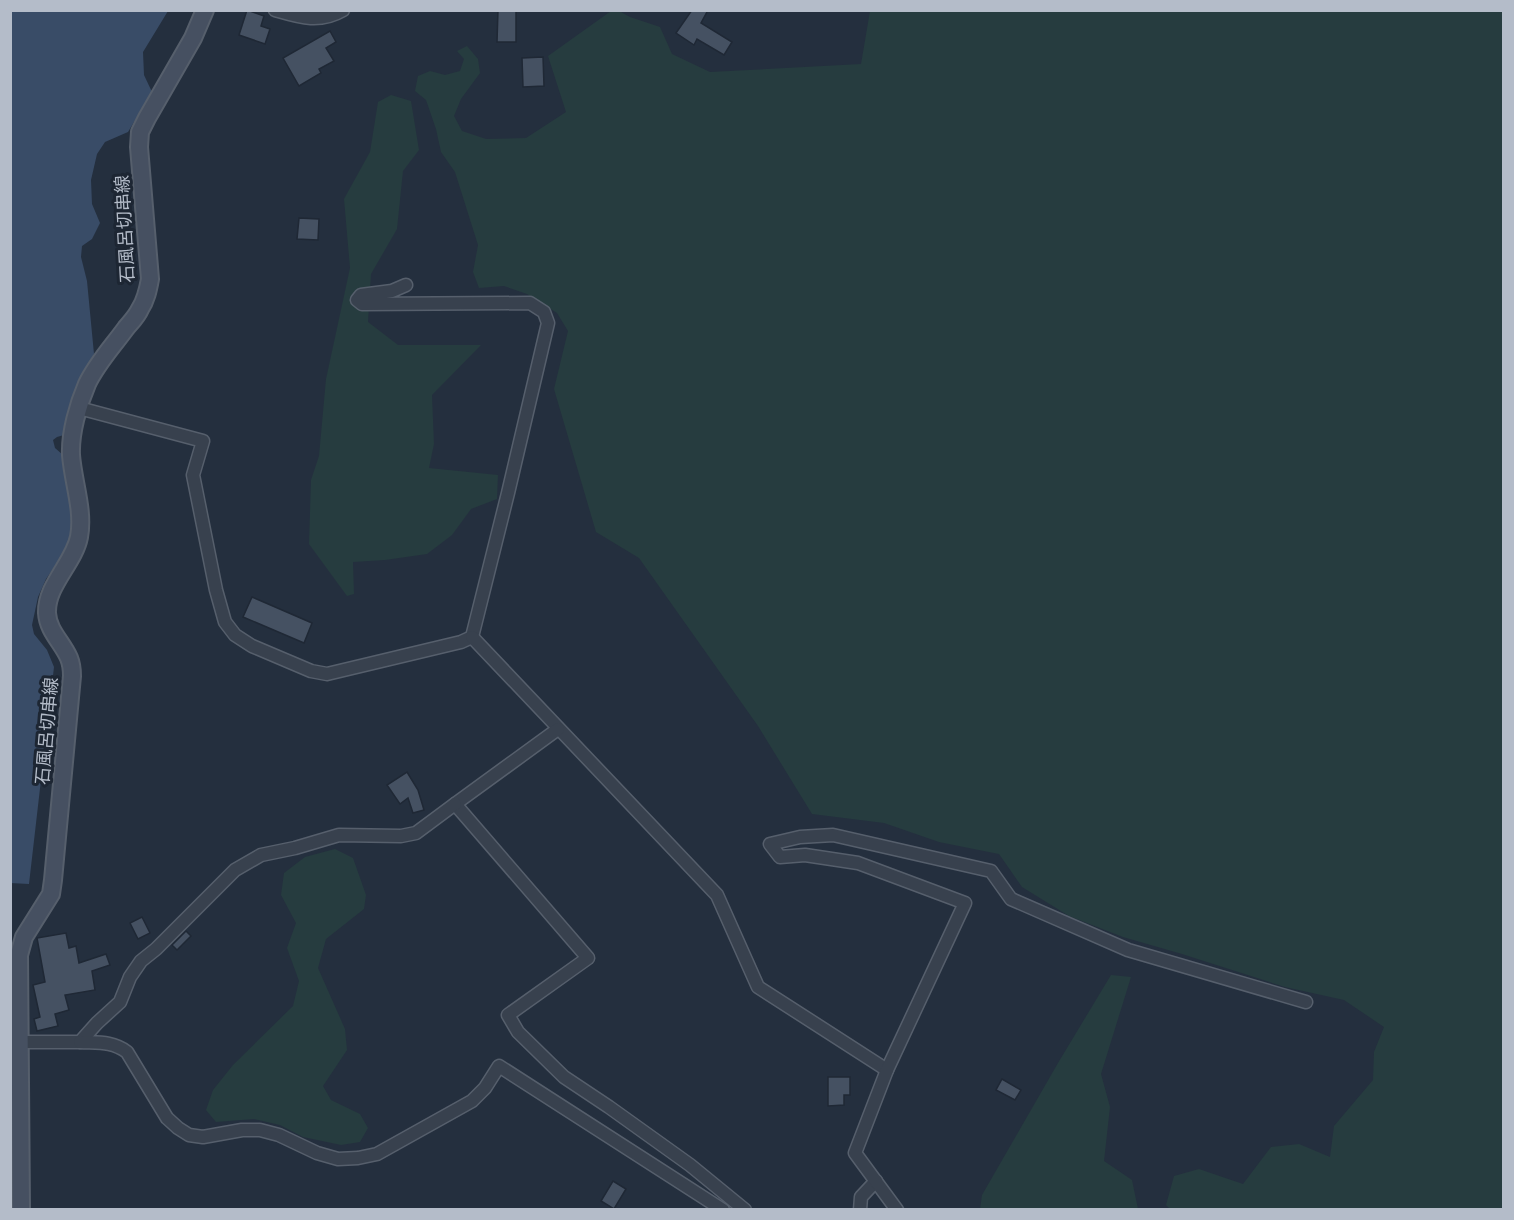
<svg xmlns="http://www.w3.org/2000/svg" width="1514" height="1220" viewBox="0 0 1514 1220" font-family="'DM Sans','Noto Sans JP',sans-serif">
  <rect width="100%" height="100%" fill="#242f3e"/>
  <!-- green -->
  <g fill="#263c3f">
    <path d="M611,11H619L630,17L660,27L672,54L710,72L861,64L870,11H1503V1209L1171,1210L1166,1205L1174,1176L1199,1169L1243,1184L1271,1147L1299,1144L1330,1157L1334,1126L1373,1080L1374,1052L1384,1027L1344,1000L1285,987L1182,954L1123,937L1069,916L1022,887L999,854L939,842L884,823L812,814L758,726L639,558L596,532L554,389L568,331L557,313L527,294L504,286L479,288L473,272L478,245L455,172L441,152L436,129L426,100L415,91L418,76L430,71L445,75L460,71L464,59L457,51L467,46L478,59L480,73L461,99L454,116L462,131L486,139L526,138L566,112L548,56Z"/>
    <path d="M391,95L411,101L419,150L403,171L397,229L371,274L368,322L398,345H481L432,395L434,444L429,468L498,475L497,499L471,509L452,535L427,554L385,560L353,562L354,594L347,596L309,544L311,480L319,456L326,379L350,268L344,199L370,152L378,102Z"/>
    <path d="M335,849L353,858L366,895L364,909L326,939L318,968L345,1029L347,1050L323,1086L331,1100L360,1114L368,1128L360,1142L341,1145L303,1137L280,1125L254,1119L216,1122L206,1110L213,1090L233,1065L293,1006L299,981L287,948L296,923L281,895L284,873L305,857Z"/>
    <path d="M1111,975L1131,977L1101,1074L1110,1107L1104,1161L1132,1180L1138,1209H980L982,1195L1058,1063Z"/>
  </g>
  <!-- water -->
  <path fill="#394c67" d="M10,11H168L143,52L144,75L152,92L128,132L105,142L97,154L91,180L92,204L100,223L92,239L82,246L81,257L87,281L94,354L82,376L64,435L57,437L53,440L55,448L63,455L73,520L71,537L61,557L46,579L38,597L32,625L34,634L47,650L54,667L29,884L10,883Z"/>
  <!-- building -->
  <g fill="#455162" stroke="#1f2835" stroke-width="1.5">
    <path d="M247,10L264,16L261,26L270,29L265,44L239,35Z"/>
    <path d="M498,10H516V42H497Z"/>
    <path d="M692,10H708L701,23L732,42L724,55L697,39L694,45L676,33Z"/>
    <path d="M330,31L336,42L326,48L334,61L319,69L321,73L299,86L283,58Z"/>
    <path d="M543,57L544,86L523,87L522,58Z"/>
    <path d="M299,218L319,219L318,240L297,239Z"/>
    <path d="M252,597L312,623L304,643L243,617Z"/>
    <path d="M407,772L418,790L424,810L413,813L408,798L400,804L387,785Z"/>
    <path d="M142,917L150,933L138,939L130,923Z"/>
    <path d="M186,931L191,936L177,950L172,945Z"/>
    <path d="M66,933L69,948L76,946L79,963L106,954L110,965L92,971L95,990L65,995L69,1010L55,1014L58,1026L37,1031L34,1019L40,1017L33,985L45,982L37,938Z"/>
    <path d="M828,1077H850V1095H844V1105L828,1106Z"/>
    <path d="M1002,1079L1021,1090L1015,1100L996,1090Z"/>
    <path d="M613,1181L626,1189L614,1209L601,1201Z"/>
  </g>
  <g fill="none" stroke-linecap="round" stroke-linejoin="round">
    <!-- minor casing -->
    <g stroke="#565f6c" stroke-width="15">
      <g id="minor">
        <path d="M275,10C299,17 319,24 343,10"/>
        <path d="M406,285L392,291L361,295L357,300L362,304L530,303L544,312L548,323L508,493L472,637"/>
        <path d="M79,408L203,441L193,475L216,590L225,622L235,635L252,646L311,671L327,674L461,642L472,637"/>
        <path d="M472,637L717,895L758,987L887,1070"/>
        <path d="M558,729L455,804L588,958L508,1015L518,1032L564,1077L609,1107L690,1165L745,1210"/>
        <path d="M19,1042H80L97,1023L120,1002L130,977L141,961L156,949L235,870L261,855L295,848L339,835L401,836L416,833L455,804"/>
        <path d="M80,1042C98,1043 112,1041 127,1052L167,1118L178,1128L189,1135L203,1137L242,1130H260L279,1135L317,1153L338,1159L358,1158L377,1154L472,1101L485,1088L499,1066L723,1210"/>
        <path d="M860,1210L861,1197L876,1181"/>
        <path d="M897,1210L855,1153L887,1070L965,903L858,863L805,855L780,857L770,844L800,837L833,835L991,871L1011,899L1128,950L1306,1002"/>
      </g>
    </g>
    <!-- secondary casing -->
    <g stroke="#565f6c" stroke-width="20">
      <path id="secondary" d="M21,1210L19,955L24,937L51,894L53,880L72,676C72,670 71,663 69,658C62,642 48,631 47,613C46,585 74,563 79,537C84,510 73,482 71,455C70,433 78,405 87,384C97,363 113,346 126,328C131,322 137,316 140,309C146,300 148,290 150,279L139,147L140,132L147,118L193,38L205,10"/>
    </g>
    <!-- minor -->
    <use href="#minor" stroke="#38414e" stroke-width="12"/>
    <!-- secondary -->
    <use href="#secondary" stroke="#465061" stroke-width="16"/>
  </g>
  <g text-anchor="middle" stroke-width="6" stroke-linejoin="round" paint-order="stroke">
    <!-- street labels -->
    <g font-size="18" fill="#b4bcc9" stroke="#1d2633">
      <text transform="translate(125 229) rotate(-93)" y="6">石風呂切串線</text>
      <text transform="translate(47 731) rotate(-85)" y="6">石風呂切串線</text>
    </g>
  </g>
  <!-- border -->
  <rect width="1514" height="1220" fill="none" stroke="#b4bcc9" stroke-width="24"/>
</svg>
